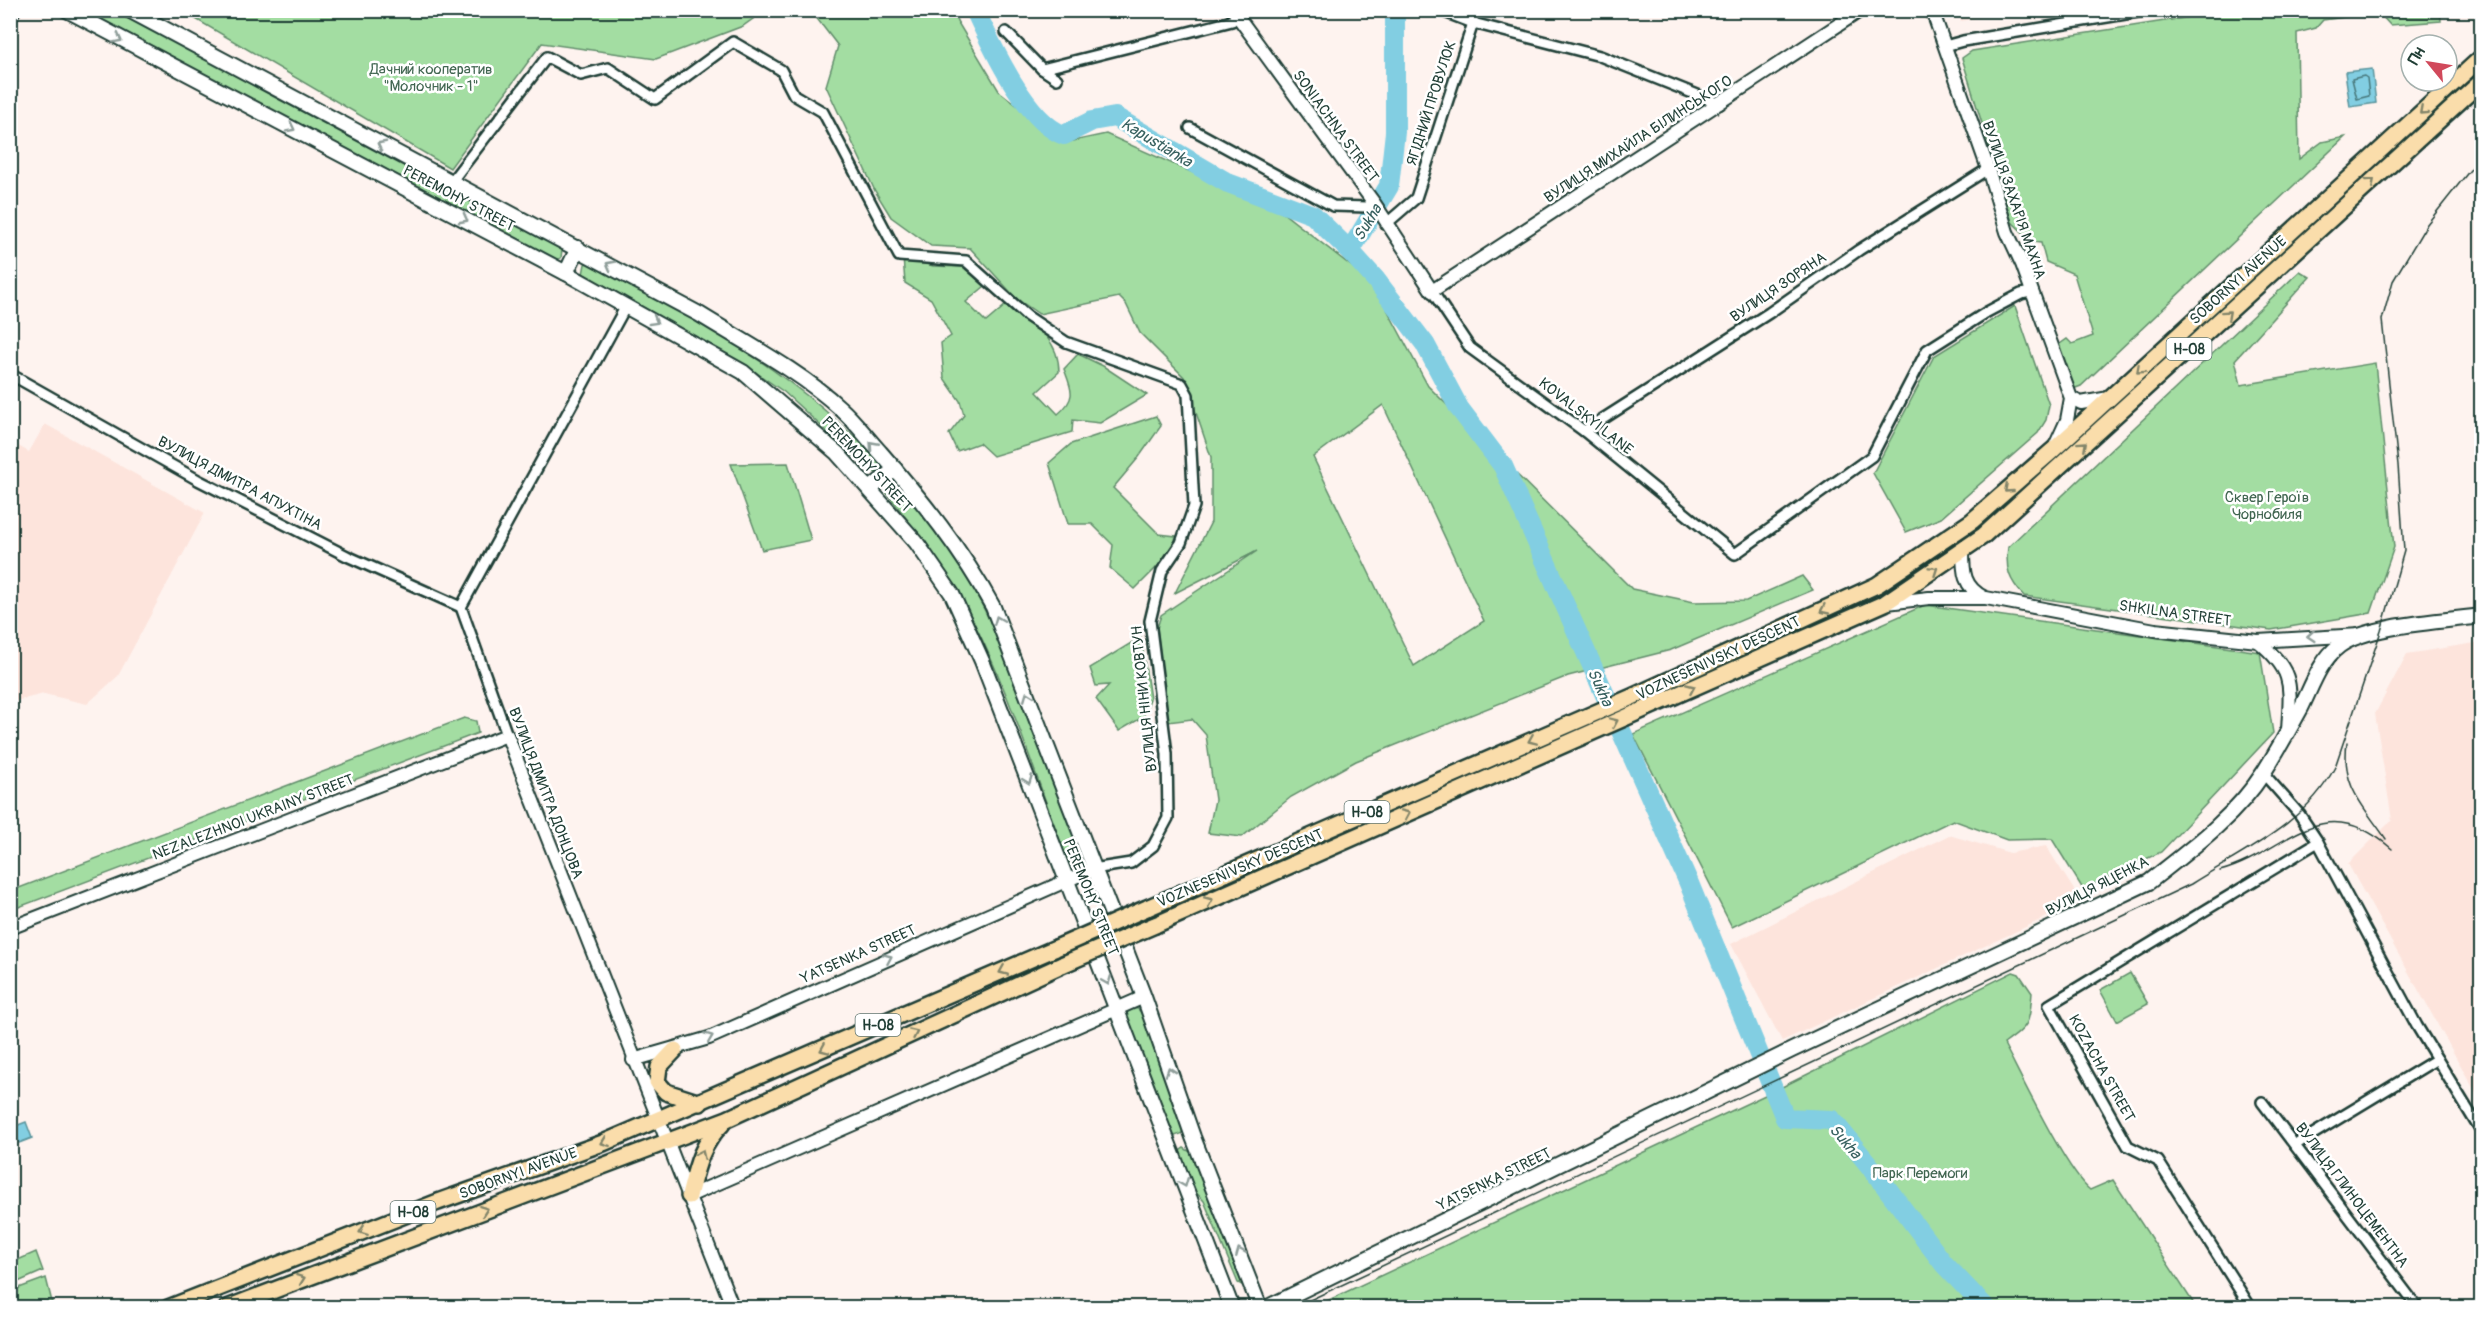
<svg xmlns="http://www.w3.org/2000/svg" width="2492" height="1318" viewBox="0 0 2492 1318" font-family="Pangolin,sans-serif">
  <rect width="100%" height="100%" fill="#fef3ef"/>
  <filter id="ink" filterUnits="userSpaceOnUse"><feTurbulence type="fractalNoise" baseFrequency=".0167" numOctaves="2"/><feDisplacementMap in="SourceGraphic" scale="12" xChannelSelector="R" yChannelSelector="G"/><feConvolveMatrix kernelMatrix="1 2 1 2 8 2 1 2 1" color-interpolation-filters="sRGB"/></filter>
  <g filter="url(#ink)">
    <!-- built -->
    <g fill="#fde4dc">
      <path d="M1957,11V10L2014,11L1961,21Z"/>
      <path d="M45,424L205,513L118,676L87,704L44,694L15,701L11,698V442L29,452Z"/>
      <path d="M2481,642H2482L2481,1102L2348,864L2392,820L2375,714L2407,654Z"/>
      <path d="M1949,835L2010,853L2046,846L2081,901L1782,1041L1731,944Z"/>
    </g>
    <!-- green -->
    <g fill="#a3dda2" stroke="#618d6b" stroke-width="1.5" fill-rule="evenodd">
      <path d="M814,10L954,11L957,21L999,91L1064,143L1106,134L1283,213L1373,283L1428,386L1632,589L1694,602L1746,601L1802,576L1813,590L1671,650L1568,676L1356,761L1291,797L1242,837L1208,833L1215,800L1206,735L1192,719L1168,722L1157,628L1161,615L1257,551L1175,593L1211,522V457L1184,377L1140,333L1126,304L1119,297L1039,314L1017,299L970,248L931,246L891,217L875,191L826,86L838,46L812,12ZM1383,405L1484,621L1414,666L1313,457Z"/>
      <path d="M2388,10L2440,11L2441,21L2390,25L2381,15Z"/>
      <path d="M85,11H116L562,249L561,258L556,260Z"/>
      <path d="M182,11H764L743,26L656,59L542,43L450,168Z"/>
      <path d="M2229,11H2385L2380,14L2375,13L2323,20L2316,28L2297,33L2299,159L2322,142L2345,137L2081,386L2073,389L2057,346L2067,339L2072,344L2093,336L2074,274L2046,262L2041,243L2033,242L2012,222L1962,58L1972,51Z"/>
      <path d="M903,257L933,266L963,267L985,286L966,302L986,322L1006,305C1033,324 1059,337 1059,372L1037,392L1058,414C1077,398 1072,390 1064,369L1078,354L1103,366L1147,395L1100,423L1073,420L1072,432L993,456L979,443L957,451L949,434L964,415L960,401L944,378L941,343L951,336L931,299L905,283Z"/>
      <path d="M590,261C696,319 797,373 880,463L881,468L877,473L870,471L784,392L748,367L583,274L585,264Z"/>
      <path d="M2300,271L2310,277L2235,360L2241,385L2375,363L2394,547L2371,613L2271,630L2024,596C2009,580 2005,569 2008,547Z"/>
      <path d="M2015,306L2049,405L2046,420L2038,433L1941,518L1906,532L1873,473L1934,356Z"/>
      <path d="M1156,416L1161,426L1139,457L1113,488L1159,534L1176,536L1172,552L1135,589L1110,568L1113,545L1092,524H1068L1049,463L1071,444Z"/>
      <path d="M788,463L811,540L762,550L731,464Z"/>
      <path d="M889,484H898C992,578 1035,735 1082,858L1068,863C1034,772 1003,669 953,584C934,552 909,522 886,492Z"/>
      <path d="M1925,605L2260,652L2273,733L2161,852L2083,889L2052,839L2007,840L1953,820L1732,927L1633,734Z"/>
      <path d="M1141,637L1150,699L1143,717L1119,731L1096,699L1109,685L1096,686L1090,668Z"/>
      <path d="M464,718L476,721L478,733L11,910V891Z"/>
      <path d="M2013,972L2019,974L2032,993C2029,1025 2030,1025 2004,1044C2020,1074 2067,1173 2090,1190L2113,1180L2196,1307H1314L1780,1088Z"/>
      <path d="M2130,973L2148,1004L2117,1021L2100,990Z"/>
      <path d="M1133,1008L1138,1009L1143,1015L1184,1128L1181,1134L1175,1136L1169,1132L1128,1018L1127,1013Z"/>
      <path d="M1184,1148L1192,1153L1246,1280L1242,1285L1238,1283L1204,1201L1188,1184L1178,1152Z"/>
      <path d="M36,1252L43,1271L11,1285V1263Z"/>
      <path d="M46,1278L52,1302L16,1301L11,1291Z"/>
    </g>
    <!-- water -->
    <g fill="#82cee2" stroke="#5a949c" stroke-width="1.5">
      <path d="M2372,69L2376,103L2350,107L2345,72Z"/>
      <path d="M26,1122L32,1138L19,1143L13,1127Z"/>
    </g>
    <g fill="none" stroke-linecap="round" stroke-linejoin="round">
      <!-- shore -->
      <path stroke="#47777a" stroke-width="1.5" d="M2364,76L2367,78L2369,96L2357,99L2352,79Z"/>
      <!-- river -->
      <g stroke="#82cee2" stroke-width="20">
        <path d="M975,10C991,45 1027,123 1064,135L1092,121L1115,117L1228,183L1313,215L1350,251"/>
        <path d="M1395,10V132L1389,186L1350,251L1376,280L1425,344L1459,408L1503,466L1688,881L1785,1118L1832,1120L1874,1171L1944,1264L1986,1308"/>
      </g>
      <!-- minor casing -->
      <g stroke="#1f3d34" stroke-width="14">
        <g id="minor">
          <path d="M1439,10L1473,23V10"/>
          <path d="M1006,32L1042,69L1057,79"/>
          <path d="M1945,46L1963,41L2150,10"/>
          <path d="M1042,69L1232,21L1236,15"/>
          <path d="M1190,128L1333,206L1367,207L1374,203"/>
          <path d="M451,182L547,57L581,75L608,68L655,99L733,42L781,70L794,95L823,112L899,256L966,261L1027,316L1066,342L1182,384L1188,395L1194,506L1181,543L1162,571L1150,621L1167,754L1168,818L1153,846L1131,863L1093,869"/>
          <path d="M1386,224L1416,198L1473,23L1600,56L1720,104"/>
          <path d="M1432,291L1470,348L1584,431L1735,554L1872,456L1927,350L1987,312L2021,294L2031,292"/>
          <path d="M10,374L198,480L347,556L461,607"/>
          <path d="M1584,431L1769,313L1859,250L1988,169"/>
          <path d="M507,735L461,607L626,306"/>
          <path d="M2263,773L2300,815L2318,842L2417,1026L2482,1133"/>
          <path d="M2262,1102L2418,1308"/>
          <path d="M2295,1145L2437,1059"/>
          <path d="M2251,1308L2158,1161L2128,1146L2049,1005L2318,842"/>
        </g>
      </g>
      <!-- tertiary casing -->
      <g stroke="#1f3d34" stroke-width="16">
        <g id="tertiary">
          <path d="M1233,10L1374,203L1432,291L1861,10"/>
          <path d="M1932,10L1988,169L2007,232L2022,264L2071,398L2067,420L2056,444"/>
          <path d="M10,17L14,10"/>
          <path d="M2071,398L2081,403L2109,398"/>
          <path d="M1963,550C1963,572 1963,587 1985,598"/>
          <path d="M1887,603L1929,598H1986L2155,630L2258,641L2360,635"/>
          <path d="M2258,641C2296,673 2290,686 2288,732"/>
          <path d="M10,928L507,735L733,1308"/>
          <path d="M633,1060L709,1038L1093,869"/>
          <path d="M689,1196L1144,997"/>
        </g>
      </g>
      <!-- secondary casing -->
      <g stroke="#1f3d34" stroke-width="18">
        <g id="secondary">
          <path d="M67,10L566,273L743,372L837,453L916,542L952,594L982,661L1232,1308"/>
          <path d="M129,10L699,314C744,342 801,372 840,408C855,421 867,438 880,452C922,500 962,550 993,607L1144,997L1193,1137L1260,1308"/>
          <path d="M566,273L578,248"/>
          <path d="M870,489L895,469"/>
          <path d="M1266,1308L1792,1050L2149,882C2191,849 2235,817 2264,772C2277,751 2289,730 2301,708C2311,688 2320,660 2339,646C2366,625 2446,621 2482,616"/>
        </g>
      </g>
      <!-- primary casing -->
      <g stroke="#1f3d34" stroke-width="20">
        <g id="primary">
          <path d="M1147,908L1632,697L1877,585L1972,521L2052,451L2482,57"/>
          <path d="M1155,925L1885,603L1983,536L2482,81"/>
          <path d="M675,1050L659,1067L657,1082L666,1092L700,1103"/>
          <path d="M689,1196C696,1169 701,1144 722,1124"/>
          <path d="M168,1308L438,1202L603,1143L1056,948"/>
          <path d="M227,1308L727,1119L1064,964"/>
        </g>
      </g>
      <!-- minor -->
      <use href="#minor" stroke="#fff" stroke-width="9"/>
      <!-- tertiary -->
      <use href="#tertiary" stroke="#fff" stroke-width="12"/>
      <!-- secondary -->
      <use href="#secondary" stroke="#fff" stroke-width="14"/>
      <!-- primary -->
      <use href="#primary" stroke="#faddab" stroke-width="15"/>
      <!-- tram -->
      <g stroke="#1f3d34" stroke-width="1.5">
        <path d="M2347,742C2341,787 2363,805 2386,839"/>
        <path d="M2220,871C2287,853 2320,786 2392,849"/>
        <path d="M1293,1308L2191,884C2243,851 2306,824 2335,767L2381,631L2404,551L2398,465L2382,320L2393,281L2427,224L2482,155"/>
      </g>
      <!-- primary-bridge casing -->
      <g stroke="#1f3d34" stroke-width="20" stroke-linecap="butt">
        <g id="primary-bridge">
          <path d="M1056,948L1147,908"/>
          <path d="M1064,964L1155,925"/>
        </g>
      </g>
      <!-- primary-bridge -->
      <use href="#primary-bridge" stroke="#faddab" stroke-width="15"/>
    </g>
    <!-- one-way arrows -->
    <defs><path id="oneway-chevron" d="M-2-3.5L2.5 0L-2 3.5" fill="none" stroke-width="1.6" stroke-linecap="round" stroke-linejoin="round" transform="scale(1.5)"/></defs>
    <g stroke="#8f9e9a">
      <use href="#oneway-chevron" transform="translate(118 39) rotate(27)"/>
      <use href="#oneway-chevron" transform="translate(291 128) rotate(27)"/>
      <use href="#oneway-chevron" transform="translate(381 145) rotate(-152)"/>
      <use href="#oneway-chevron" transform="translate(464 219) rotate(28)"/>
      <use href="#oneway-chevron" transform="translate(610 265) rotate(-152)"/>
      <use href="#oneway-chevron" transform="translate(654 321) rotate(30)"/>
      <use href="#oneway-chevron" transform="translate(873 445) rotate(-132)"/>
      <use href="#oneway-chevron" transform="translate(998 620) rotate(-112)"/>
      <use href="#oneway-chevron" transform="translate(2311 636) rotate(176)"/>
      <use href="#oneway-chevron" transform="translate(1028 696) rotate(-111)"/>
      <use href="#oneway-chevron" transform="translate(1028 780) rotate(69)"/>
      <use href="#oneway-chevron" transform="translate(888 958) rotate(-24)"/>
      <use href="#oneway-chevron" transform="translate(1107 981) rotate(68)"/>
      <use href="#oneway-chevron" transform="translate(709 1037) rotate(-22)"/>
      <use href="#oneway-chevron" transform="translate(1170 1071) rotate(-109)"/>
      <use href="#oneway-chevron" transform="translate(1184 1183) rotate(68)"/>
      <use href="#oneway-chevron" transform="translate(1240 1252) rotate(-112)"/>
    </g>
    <g stroke="#82856a">
      <use href="#oneway-chevron" transform="translate(2423 111) rotate(138)"/>
      <use href="#oneway-chevron" transform="translate(2371 182) rotate(-42)"/>
      <use href="#oneway-chevron" transform="translate(2227 314) rotate(-42)"/>
      <use href="#oneway-chevron" transform="translate(2140 370) rotate(138)"/>
      <use href="#oneway-chevron" transform="translate(2083 445) rotate(-42)"/>
      <use href="#oneway-chevron" transform="translate(2008 489) rotate(139)"/>
      <use href="#oneway-chevron" transform="translate(1934 570) rotate(-34)"/>
      <use href="#oneway-chevron" transform="translate(1824 610) rotate(155)"/>
      <use href="#oneway-chevron" transform="translate(1691 688) rotate(-24)"/>
      <use href="#oneway-chevron" transform="translate(1614 722) rotate(-24)"/>
      <use href="#oneway-chevron" transform="translate(1532 740) rotate(157)"/>
      <use href="#oneway-chevron" transform="translate(1406 814) rotate(-24)"/>
      <use href="#oneway-chevron" transform="translate(1209 901) rotate(-24)"/>
      <use href="#oneway-chevron" transform="translate(1003 971) rotate(157)"/>
      <use href="#oneway-chevron" transform="translate(914 1033) rotate(-25)"/>
      <use href="#oneway-chevron" transform="translate(824 1049) rotate(157)"/>
      <use href="#oneway-chevron" transform="translate(605 1142) rotate(159)"/>
      <use href="#oneway-chevron" transform="translate(701 1154) rotate(-66)"/>
      <use href="#oneway-chevron" transform="translate(484 1210) rotate(-20)"/>
      <use href="#oneway-chevron" transform="translate(363 1231) rotate(159)"/>
      <use href="#oneway-chevron" transform="translate(301 1279) rotate(-21)"/>
    </g>
  </g>
  <g text-anchor="middle" stroke-width="5" stroke-linejoin="round" paint-order="stroke">
    <!-- shield labels -->
    <g fill="#fff" stroke="#627771" stroke-width="1.5">
      <rect x="2166.5" y="338" width="45" height="22" rx="4.5"/>
      <rect x="1344.5" y="801" width="45" height="22" rx="4.5"/>
      <rect x="855.5" y="1014" width="45" height="22" rx="4.5"/>
      <rect x="390.5" y="1201" width="45" height="22" rx="4.5"/>
    </g>
    <g font-size="14" font-weight="bold" fill="#1f3d34">
      <text x="2189" y="354">Н-08</text>
      <text x="1367" y="817">Н-08</text>
      <text x="878" y="1030">Н-08</text>
      <text x="413" y="1217">Н-08</text>
    </g>
    <!-- park labels -->
    <g font-size="15" fill="#406550" stroke="#fff">
      <text x="431" y="74">Дачний кооператив<tspan x="431" dy="17">"Молочник - 1"</tspan></text>
      <text x="2267" y="502">Сквер Героїв<tspan x="2267" dy="17">Чорнобиля</tspan></text>
      <text x="1920" y="1178">Парк Перемоги</text>
    </g>
    <!-- street labels -->
    <g font-size="15" fill="#1f3d34" stroke="#fff">
      <text transform="translate(1431 103) rotate(-72)" y="5">ЯГІДНИЙ ПРОВУЛОК</text>
      <text transform="translate(1336 126) rotate(54)" y="5">SONIACHNA STREET</text>
      <text transform="translate(1638 139) rotate(-33)" y="5">ВУЛИЦЯ МИХАЙЛА БІЛИНСЬКОГО</text>
      <text transform="translate(459 198) rotate(28)" y="5">PEREMOHY STREET</text>
      <text transform="translate(2014 200) rotate(71)" y="5">ВУЛИЦЯ ЗАХАРІЯ МАХНА</text>
      <text transform="translate(2238 280) rotate(-42)" y="5">SOBORNYI AVENUE</text>
      <text transform="translate(1778 287) rotate(-34)" y="5">ВУЛИЦЯ ЗОРЯНА</text>
      <text transform="translate(1586 416) rotate(38)" y="5">KOVALSKYI LANE</text>
      <text transform="translate(867 464) rotate(47)" y="5">PEREMOHY STREET</text>
      <text transform="translate(240 483) rotate(28)" y="5">ВУЛИЦЯ ДМИТРА АПУХТІНА</text>
      <text transform="translate(2175 613) rotate(8)" y="5">SHKILNA STREET</text>
      <text transform="translate(1718 658) rotate(-25)" y="5">VOZNESENIVSKY DESCENT</text>
      <text transform="translate(1144 699) rotate(-96)" y="5">ВУЛИЦЯ НІНИ КОВТУН</text>
      <text transform="translate(546 793) rotate(69)" y="5">ВУЛИЦЯ ДМИТРА ДОНЦОВА</text>
      <text transform="translate(253 817) rotate(-21)" y="5">NEZALEZHNOI UKRAINY STREET</text>
      <text transform="translate(1240 868) rotate(-23)" y="5">VOZNESENIVSKY DESCENT</text>
      <text transform="translate(2097 886) rotate(-27)" y="5">ВУЛИЦЯ ЯЦЕНКА</text>
      <text transform="translate(1091 897) rotate(68)" y="5">PEREMOHY STREET</text>
      <text transform="translate(858 954) rotate(-24)" y="5">YATSENKA STREET</text>
      <text transform="translate(2102 1068) rotate(61)" y="5">KOZACHA STREET</text>
      <text transform="translate(518 1173) rotate(-20)" y="5">SOBORNYI AVENUE</text>
      <text transform="translate(1494 1179) rotate(-26)" y="5">YATSENKA STREET</text>
      <text transform="translate(2352 1195) rotate(53)" y="5">ВУЛИЦЯ ГЛИНОЦЕМЕНТНА</text>
    </g>
    <!-- water labels -->
    <g font-size="16" font-style="italic" fill="#386160" stroke="#fff">
      <text transform="translate(1157 142) rotate(31)" y="6">Kapustianka</text>
      <text transform="translate(1367 222) rotate(-59)" y="6">Sukha</text>
      <text transform="translate(1601 687) rotate(66)" y="6">Sukha</text>
      <text transform="translate(1846 1141) rotate(50)" y="6">Sukha</text>
    </g>
  </g>
  <!-- margin -->
  <rect width="2492" height="1318" fill="none" stroke="#fff" stroke-width="36"/>
  <rect x="18" y="18" width="2456" height="1282" fill="none" stroke="#1f3d34" stroke-width="2" filter="url(#ink)"/>
  <!-- north arrow -->
  <g transform="translate(2429 63) rotate(300)"><circle r="28" fill="#ffffff" stroke="#a5b1ae" stroke-width="1.5"/>
  <path d="M0-4.5L10 22L0 15L-10 22Z" fill="#d1495b"/>
  <text y="-9" font-size="16" font-weight="bold" text-anchor="middle" fill="#1f3d34">Пн</text>
  </g>
</svg>
